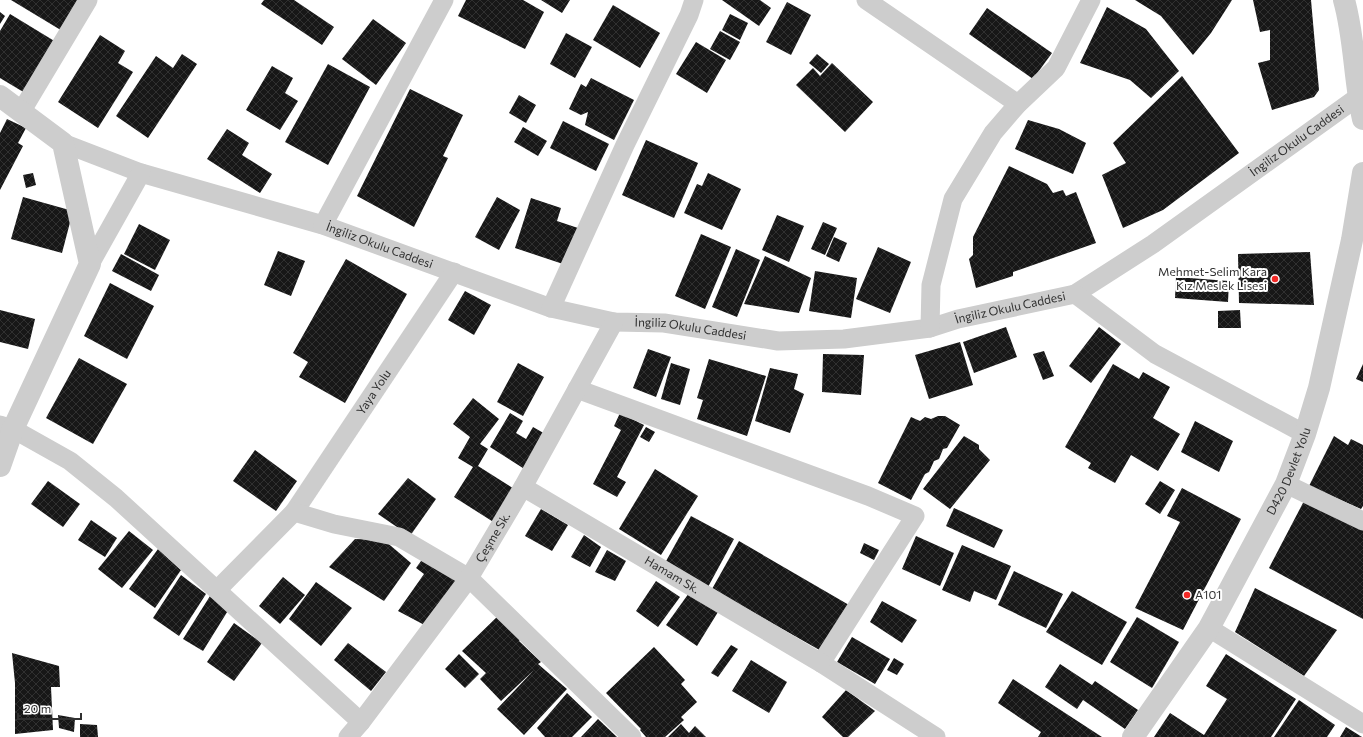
<svg xmlns="http://www.w3.org/2000/svg" width="1363" height="737" viewBox="0 0 1363 737" font-family="Commissioner,sans-serif">
  <defs>
    <pattern id="building-cross-hatch" width="8" height="8" patternUnits="userSpaceOnUse"><rect width="8" height="8" fill="#171717"/><path d="M0 0l8 8M0 8l8-8" fill="none" stroke="#303030"/></pattern>
  </defs>
  <rect width="100%" height="100%" fill="#fff"/>
  <!-- building -->
  <g fill="url(#building-cross-hatch)">
    <path d="M11,0H83L64,32Z"/>
    <path d="M264,0H294L334,27L322,45L261,4Z"/>
    <path d="M466,0H523L544,12L525,49L458,16Z"/>
    <path d="M541,0H570L562,13Z"/>
    <path d="M722,0H760L771,8L759,26Z"/>
    <path d="M1135,0H1232L1211,33L1193,55L1161,16Z"/>
    <path d="M1253,0H1311L1319,90L1314,97L1272,110L1258,63L1270,60V30L1260,32Z"/>
    <path d="M787,2L811,15L791,55L766,42Z"/>
    <path d="M613,5L660,33L640,68L593,40Z"/>
    <path d="M1107,7L1146,29L1179,71L1151,98L1130,80L1080,63Z"/>
    <path d="M987,8L1052,53L1033,79L969,34Z"/>
    <path d="M0,12L5,16L0,24Z"/>
    <path d="M10,14L56,42L25,93L0,78V31Z"/>
    <path d="M730,14L748,23L740,40L722,30Z"/>
    <path d="M373,19L406,43L376,85L342,59Z"/>
    <path d="M720,31L740,42L730,60L710,49Z"/>
    <path d="M566,33L592,47L575,78L550,64Z"/>
    <path d="M100,35L125,51L118,63L133,72L98,128L58,102Z"/>
    <path d="M696,42L726,60L707,93L676,74Z"/>
    <path d="M182,54L197,64L148,138L116,116L156,56L173,68Z"/>
    <path d="M817,54L829,64L821,73L809,63Z"/>
    <path d="M832,63L873,102L845,132L796,85L813,68L820,76Z"/>
    <path d="M328,64L370,87L328,165L285,142Z"/>
    <path d="M272,66L293,78L285,93L298,101L280,130L246,110Z"/>
    <path d="M1182,76L1239,153L1163,210L1123,228L1102,175L1126,163L1113,143Z"/>
    <path d="M591,78L634,100L614,140L585,125L588,112L581,115L569,109L581,84L586,87Z"/>
    <path d="M410,89L463,115L443,156L448,158L414,227L357,196Z"/>
    <path d="M519,95L536,105L526,123L509,113Z"/>
    <path d="M7,119L26,128L18,143L23,146L0,190V133Z"/>
    <path d="M1028,120L1059,129L1086,143L1073,174L1015,149Z"/>
    <path d="M563,121L609,144L596,171L550,148Z"/>
    <path d="M523,127L547,141L538,156L514,142Z"/>
    <path d="M227,129L249,143L242,155L272,174L260,193L207,159Z"/>
    <path d="M646,140L698,163L674,218L622,195Z"/>
    <path d="M1009,166L1047,184L1053,193L1063,190L1066,196L1076,192L1096,243L1013,272V276L976,288L969,259L973,255V237Z"/>
    <path d="M33,173L36,185L26,188L23,175Z"/>
    <path d="M708,173L741,189L722,230L684,213L697,184L702,186Z"/>
    <path d="M23,197L73,211L62,253L11,239Z"/>
    <path d="M497,197L520,210L499,250L475,237Z"/>
    <path d="M531,198L561,208L557,221L578,228L566,265L515,248Z"/>
    <path d="M777,215L804,226L789,262L762,250Z"/>
    <path d="M823,222L837,228L825,255L811,249Z"/>
    <path d="M139,224L170,240L155,270L124,254Z"/>
    <path d="M701,234L731,247L705,309L675,296Z"/>
    <path d="M834,237L847,243L839,262L826,256Z"/>
    <path d="M878,247L911,262L890,313L856,299Z"/>
    <path d="M736,249L760,260L737,317L712,307Z"/>
    <path d="M278,251L305,261L291,296L264,285Z"/>
    <path d="M1310,252L1314,305L1239,303L1238,254Z"/>
    <path d="M121,254L159,275L151,291L112,271Z"/>
    <path d="M765,256L811,278L799,313L744,304Z"/>
    <path d="M346,259L407,294L345,403L299,377L308,362L293,353Z"/>
    <path d="M815,271L857,278L851,318L809,311Z"/>
    <path d="M1176,277L1229,281L1228,302L1175,298Z"/>
    <path d="M110,283L154,306L127,359L84,336Z"/>
    <path d="M465,291L491,305L474,335L448,320Z"/>
    <path d="M0,310L35,319L28,349L0,342Z"/>
    <path d="M1240,310L1241,328H1218V311Z"/>
    <path d="M1006,327L1017,357L974,373L963,342Z"/>
    <path d="M1099,327L1121,344L1091,383L1069,366Z"/>
    <path d="M960,342L973,385L929,399L915,355Z"/>
    <path d="M648,349L671,357L656,397L633,388Z"/>
    <path d="M1044,351L1054,376L1043,380L1033,354Z"/>
    <path d="M823,354L864,355L861,395L822,392Z"/>
    <path d="M79,358L127,384L93,444L46,418Z"/>
    <path d="M709,359L766,376L747,436L697,419L703,400L697,398Z"/>
    <path d="M518,363L544,377L523,416L497,402Z"/>
    <path d="M671,363L690,369L680,405L661,399Z"/>
    <path d="M1113,364L1139,379L1143,372L1170,387L1153,418L1180,434L1158,471L1131,455L1115,483L1088,468L1091,463L1065,447Z"/>
    <path d="M1363,364V382L1356,379Z"/>
    <path d="M770,368L798,374L794,389L804,394L790,433L755,421Z"/>
    <path d="M473,398L499,419L480,444L488,449L478,466L516,490L495,523L454,497L473,467L458,458L470,437L453,424Z"/>
    <path d="M510,413L523,421L516,433L526,439L533,427L547,435L526,470L490,447Z"/>
    <path d="M620,413L644,425L617,477L626,482L617,497L593,484L621,430L614,426Z"/>
    <path d="M938,416H945L960,425L947,448L943,449L939,459L934,461L929,472L925,474L911,500L878,483L911,417L920,421L925,417L931,419Z"/>
    <path d="M1195,421L1233,441L1219,472L1181,452Z"/>
    <path d="M646,427L655,432L649,442L640,437Z"/>
    <path d="M964,436L979,445V449L990,460L950,509L923,489Z"/>
    <path d="M1334,436L1348,445L1351,439L1363,445V506L1361,509L1309,486Z"/>
    <path d="M255,450L297,481L276,511L233,481Z"/>
    <path d="M655,469L698,496L661,555L619,529Z"/>
    <path d="M408,478L436,499L410,536L378,514Z"/>
    <path d="M48,481L80,504L63,527L31,504Z"/>
    <path d="M1160,481L1175,490L1160,514L1145,504Z"/>
    <path d="M1182,488L1241,519L1183,630L1135,608L1180,522L1167,516Z"/>
    <path d="M1304,501L1363,530V619L1269,568Z"/>
    <path d="M954,508L1003,530L994,548L946,526Z"/>
    <path d="M541,509L568,525L552,551L525,536Z"/>
    <path d="M691,516L734,539L708,587L665,563Z"/>
    <path d="M91,520L117,538L105,557L78,540Z"/>
    <path d="M129,531L153,550L122,588L98,569Z"/>
    <path d="M584,535L601,547L590,567L571,557Z"/>
    <path d="M916,536L954,553L940,586L902,569Z"/>
    <path d="M355,539L384,540L411,563L384,601L329,567Z"/>
    <path d="M739,541L849,605L823,652L712,589Z"/>
    <path d="M864,543L879,550L874,560L860,553Z"/>
    <path d="M962,545L1011,566L996,600L974,591L970,602L942,590Z"/>
    <path d="M158,549L181,570L155,608L129,589Z"/>
    <path d="M607,550L626,561L615,581L595,572Z"/>
    <path d="M426,554L464,583L432,629L398,611L424,574L416,568Z"/>
    <path d="M1014,571L1063,594L1046,628L998,605Z"/>
    <path d="M181,575L206,594L179,636L153,618Z"/>
    <path d="M283,577L305,595L280,624L259,606Z"/>
    <path d="M656,581L680,597L658,627L636,611Z"/>
    <path d="M316,582L352,608L321,646L289,619Z"/>
    <path d="M1255,588L1337,630L1304,676L1235,632Z"/>
    <path d="M1072,591L1127,622L1102,665L1046,632Z"/>
    <path d="M689,593L718,612L697,646L666,625Z"/>
    <path d="M210,596L229,609L203,651L183,639Z"/>
    <path d="M882,601L917,620L902,643L870,622Z"/>
    <path d="M500,614L523,636L519,641L541,662L538,664L567,689L524,735L497,709L534,670L501,701L480,679L486,673L462,651Z"/>
    <path d="M1137,617L1179,642L1152,688L1110,662Z"/>
    <path d="M234,623L262,643L234,681L207,662Z"/>
    <path d="M852,637L890,659L875,684L837,662Z"/>
    <path d="M348,643L386,672L371,691L334,660Z"/>
    <path d="M731,645L738,649L718,677L711,673Z"/>
    <path d="M654,647L685,680L681,684L697,702L681,717L684,720L665,737H646L640,730L641,729L606,693Z"/>
    <path d="M12,653L59,666L60,687H51L53,730L15,734V683Z"/>
    <path d="M459,654L479,674L465,688L445,669Z"/>
    <path d="M1226,654L1296,699L1271,737H1154L1170,713L1204,735L1227,699L1206,686Z"/>
    <path d="M894,658L904,664L897,675L887,670Z"/>
    <path d="M751,660L787,682L769,713L732,691Z"/>
    <path d="M1060,664L1092,685L1095,681L1138,710L1125,729L1083,700L1077,709L1045,687Z"/>
    <path d="M1013,679L1102,737H1038L1041,732L998,703Z"/>
    <path d="M846,690L875,711L848,737H843L822,717Z"/>
    <path d="M567,693L592,717L572,737H545L537,728Z"/>
    <path d="M1299,700L1335,725L1327,737H1274Z"/>
    <path d="M58,715L75,718L74,732L59,728Z"/>
    <path d="M598,719L617,737H581Z"/>
    <path d="M80,724L97,725L98,737H80Z"/>
    <path d="M681,724L689,733L695,726L706,737H668Z"/>
    <path d="M1346,727L1362,737H1340Z"/>
  </g>
  <g fill="none" stroke-linecap="round" stroke-linejoin="round">
    <!-- minor -->
    <g stroke="#cdcdcd" stroke-width="19">
      <path d="M866,0L1018,104"/>
      <path d="M21,112L88,0"/>
      <path id="s1" d="M63,143L141,173L323,225L551,308L614,322L664,323L778,341L844,339L930,328L958,319L1075,294L1153,244L1358,97"/>
      <path d="M323,225L444,0"/>
      <path d="M90,264L141,173"/>
      <path d="M1075,294L1155,354L1305,434"/>
      <path d="M551,308L625,145L689,15L694,0"/>
      <path d="M930,328L931,285L953,199L993,133L1018,104L1056,68L1091,0"/>
      <path d="M577,389L868,496L915,516L821,663L936,737"/>
      <path d="M0,425L13,429L70,461L116,498L361,722"/>
      <path d="M1286,484L1363,521"/>
      <path id="s2" d="M523,487L821,663"/>
      <path id="s3" d="M294,512L454,272"/>
      <path d="M217,590L294,512L334,524L399,537L469,578L632,737"/>
      <path d="M1209,628L1363,724"/>
      <path id="s4" d="M348,737L361,722L469,578L523,487L614,322"/>
    </g>
    <!-- tertiary -->
    <g stroke="#cdcdcd" stroke-width="22">
      <path d="M1344,0C1355,39 1354,80 1363,119"/>
      <path d="M0,96L63,143L90,264L13,429L0,466"/>
      <path id="s5" d="M1133,737L1209,628L1286,484L1305,434L1319,388L1352,240L1363,173"/>
    </g>
  </g>
  <!-- markers -->
  <g fill="#f32926" stroke="#fff" stroke-width="1.5">
    <circle cx="1275" cy="279" r="4"/>
    <circle cx="1187" cy="595" r="4"/>
  </g>
  <g text-anchor="middle" stroke-width="4" stroke-linejoin="round" paint-order="stroke">
    <!-- street labels -->
    <g font-size="12" fill="#303030" stroke="#fff">
      <text dy="4" stroke="none"><textPath href="#s1" startOffset="1317">İngiliz Okulu Caddesi</textPath></text>
      <text dy="4" stroke="none"><textPath href="#s1" startOffset="333">İngiliz Okulu Caddesi</textPath></text>
      <text dy="4" stroke="none"><textPath href="#s1" startOffset="981">İngiliz Okulu Caddesi</textPath></text>
      <text dy="4" stroke="none"><textPath href="#s1" startOffset="657">İngiliz Okulu Caddesi</textPath></text>
      <text dy="4" stroke="none"><textPath href="#s3" startOffset="144">Yaya Yolu</textPath></text>
      <text dy="4" stroke="none"><textPath href="#s5" startOffset="309">D420 Devlet Yolu</textPath></text>
      <text dy="4" stroke="none"><textPath href="#s4" startOffset="247">Çeşme Sk.</textPath></text>
      <text dy="4" stroke="none"><textPath href="#s2" startOffset="173">Hamam Sk.</textPath></text>
    </g>
    <!-- poi labels -->
    <g font-size="12" fill="#303030" stroke="#fff" text-anchor="end">
      <text x="1267" y="276">Mehmet-Selim Kara<tspan x="1267" dy="14">Kız Meslek Lisesi</tspan></text>
      <text x="1195" y="599" text-anchor="start">A101</text>
    </g>
  </g>
  <!-- scale -->
  <path d="M18 713v6h63v-6" fill="none" stroke="#303030" stroke-width="2"/>
  <text x="24" y="713" font-size="12" fill="#303030" stroke="#ffffff" stroke-width="3" paint-order="stroke">20 m</text>
</svg>
